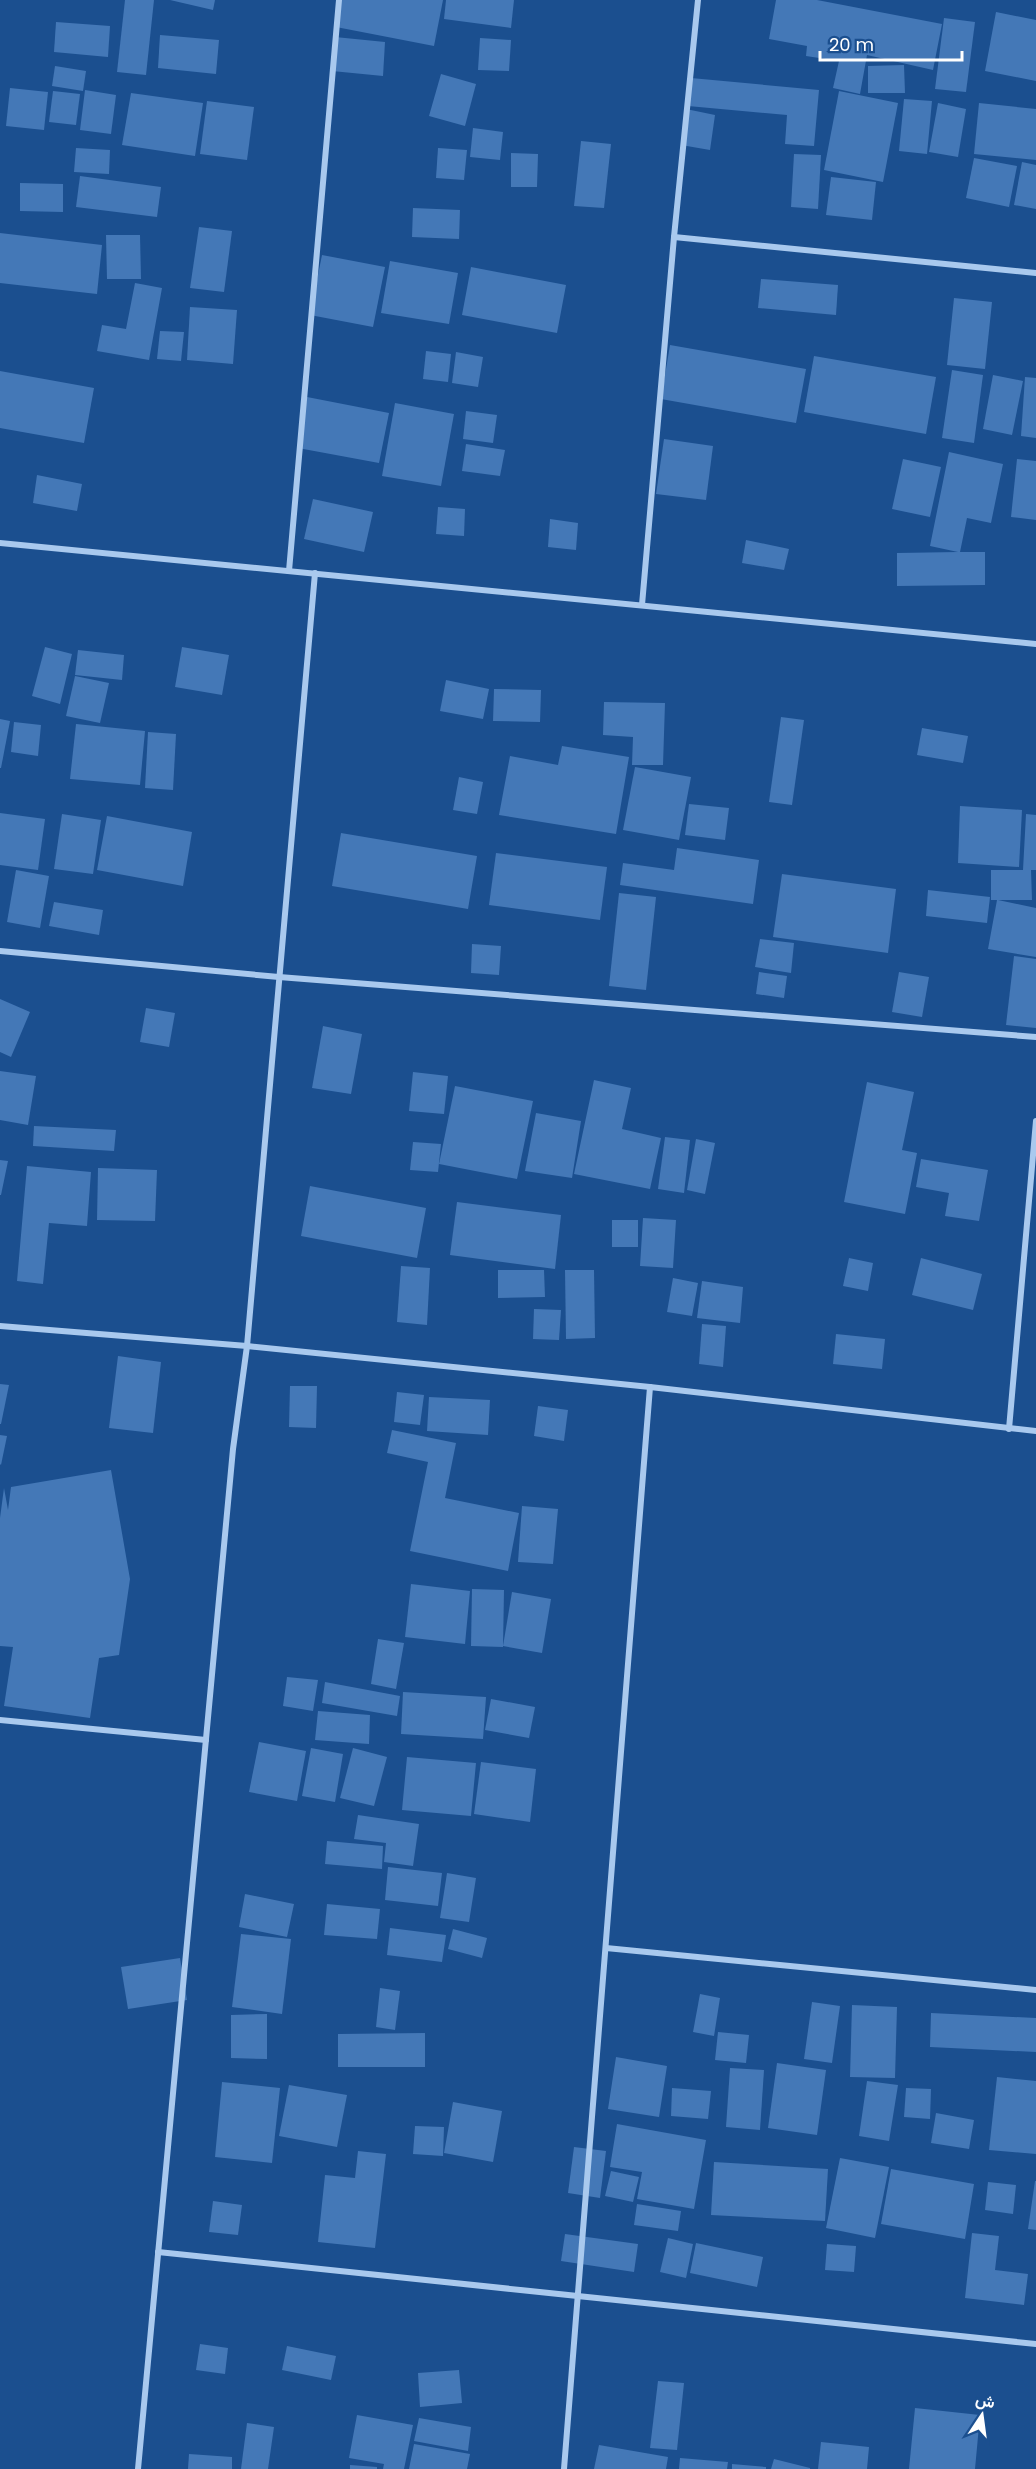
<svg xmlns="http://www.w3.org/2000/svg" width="1036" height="2469" viewBox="0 0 1036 2469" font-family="Poppins,Vazirmatn,sans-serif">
  <rect width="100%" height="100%" fill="#1b4f8f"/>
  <!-- building -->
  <g fill="#4478b7">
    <path d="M125,0H154L146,75L117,72Z"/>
    <path d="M170,0H215L213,10Z"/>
    <path d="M341,0H443L434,46L336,27Z"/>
    <path d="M446,0H514L511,28L444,19Z"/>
    <path d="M776,0H817L942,24L933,70L867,55L860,94L833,88L839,61L806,56L807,46L769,39Z"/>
    <path d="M996,12L1036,20V81L985,71Z"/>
    <path d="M944,18L975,22L966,92L935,89Z"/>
    <path d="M56,22L110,26L108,57L54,52Z"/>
    <path d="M160,35L219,40L216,74L158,68Z"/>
    <path d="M335,37L385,42L383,76L332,71Z"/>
    <path d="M480,38L511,40L509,71L478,70Z"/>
    <path d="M904,65L905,93H868V66Z"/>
    <path d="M55,66L86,71L83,91L52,86Z"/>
    <path d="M441,74L476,84L465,126L429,116Z"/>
    <path d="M691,78L819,90L814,146L785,144L787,115L688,106Z"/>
    <path d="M10,88L48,92L44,130L6,126Z"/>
    <path d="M85,90L116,95L111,134L80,130Z"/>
    <path d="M53,91L80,94L76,125L49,122Z"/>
    <path d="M839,91L898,103L883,182L824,170Z"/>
    <path d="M131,93L203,103L195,156L122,145Z"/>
    <path d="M904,99L932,101L927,154L899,151Z"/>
    <path d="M207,101L254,107L247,160L200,154Z"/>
    <path d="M938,103L966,109L958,157L929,152Z"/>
    <path d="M979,103L1036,109V160L974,154Z"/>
    <path d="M686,109L715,115L710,150L681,145Z"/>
    <path d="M473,128L503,132L500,160L470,157Z"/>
    <path d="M581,141L611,144L604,208L574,206Z"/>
    <path d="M76,148L110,150L109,174L74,172Z"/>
    <path d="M438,148L467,150L464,180L436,178Z"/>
    <path d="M511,153L538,154L537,187H511Z"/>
    <path d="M794,154L821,155L818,209L791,207Z"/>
    <path d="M974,158L1017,166L1009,207L966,198Z"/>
    <path d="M1022,162L1036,165V209L1014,205Z"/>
    <path d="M80,176L161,187L157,217L76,207Z"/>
    <path d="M831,177L876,182L872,220L826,215Z"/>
    <path d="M20,183L63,184V212L20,211Z"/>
    <path d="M413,208L460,210L459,239L412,237Z"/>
    <path d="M199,227L232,231L224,292L190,288Z"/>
    <path d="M0,233L102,245L97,294L0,283Z"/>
    <path d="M106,235H140L141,279H107Z"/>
    <path d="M322,255L385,267L373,327L310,315Z"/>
    <path d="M390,261L458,273L449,324L381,313Z"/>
    <path d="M471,267L566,285L557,333L462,315Z"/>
    <path d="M761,279L838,285L836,315L758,308Z"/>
    <path d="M135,283L162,288L149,360L97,351L102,325L126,329Z"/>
    <path d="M954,298L992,302L985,369L947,365Z"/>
    <path d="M190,307L237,310L233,364L187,360Z"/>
    <path d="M160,331L184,332L181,361L157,359Z"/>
    <path d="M670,345L806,369L796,423L661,399Z"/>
    <path d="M426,351L451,354L448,382L423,379Z"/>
    <path d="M456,352L483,357L478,387L452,383Z"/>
    <path d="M814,356L936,377L926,434L804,412Z"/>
    <path d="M952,370L983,375L974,443L942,438Z"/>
    <path d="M0,371L94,388L84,443L0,428Z"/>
    <path d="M993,375L1023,381L1012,435L983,429Z"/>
    <path d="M1025,377L1036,378V438L1021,436Z"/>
    <path d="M307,397L389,413L379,463L298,448Z"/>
    <path d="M395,403L454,414L441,486L382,476Z"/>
    <path d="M466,411L497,415L493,443L463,439Z"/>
    <path d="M664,439L713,446L706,500L656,494Z"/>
    <path d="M466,444L505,450L500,476L462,471Z"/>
    <path d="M949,452L1003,464L991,523L967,518L960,552H985V585L897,586V553L958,552L930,546Z"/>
    <path d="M903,459L941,467L930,517L892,509Z"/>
    <path d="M1017,459L1036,461V520L1011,517Z"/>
    <path d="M37,475L82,484L77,511L33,503Z"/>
    <path d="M313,499L373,512L364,552L304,539Z"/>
    <path d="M438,507L465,509L464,536L436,534Z"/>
    <path d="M550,519L578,523L576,550L548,547Z"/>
    <path d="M746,540L789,549L784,570L742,563Z"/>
    <path d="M45,647L72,654L60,704L32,696Z"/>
    <path d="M182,647L229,655L222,695L175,687Z"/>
    <path d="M78,650L124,655L122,680L75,675Z"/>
    <path d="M75,676L109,683L100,723L66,716Z"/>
    <path d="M446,680L489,689L483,719L440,711Z"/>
    <path d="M494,689L541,690L540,722L493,721Z"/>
    <path d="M604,702L665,703L663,765H632L633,737L603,735Z"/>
    <path d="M781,717L804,720L792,805L769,802Z"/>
    <path d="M0,719L10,721L1,768H0Z"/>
    <path d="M14,722L41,725L38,756L11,752Z"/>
    <path d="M76,724L145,731L140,785L70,779Z"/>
    <path d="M922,728L968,736L963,763L917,755Z"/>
    <path d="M148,732L176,734L173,790L145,788Z"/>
    <path d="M562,746L629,757L616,834L499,815L510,756L558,765Z"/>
    <path d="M635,767L691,777L679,840L623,830Z"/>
    <path d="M459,777L483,782L477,814L453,810Z"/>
    <path d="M689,804L729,808L725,840L685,835Z"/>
    <path d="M960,806L1022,810L1019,867L958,863Z"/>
    <path d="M0,813L45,819L38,870L0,865Z"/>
    <path d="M62,814L101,820L93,874L54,869Z"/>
    <path d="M1026,814L1036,815V870H1031L1032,900H998L1036,908V957L988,949L997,900H991V870H1023Z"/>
    <path d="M107,816L192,832L183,886L97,870Z"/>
    <path d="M341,833L477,856L468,909L332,886Z"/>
    <path d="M677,848L759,860L753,904L620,885L623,863L674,870Z"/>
    <path d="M496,853L607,867L600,920L489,905Z"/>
    <path d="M16,870L49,876L40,928L7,922Z"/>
    <path d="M782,874L896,889L888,953L773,937Z"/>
    <path d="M928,890L990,897L987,923L926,916Z"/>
    <path d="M619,893L656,897L646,990L609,986Z"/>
    <path d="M54,902L103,910L99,935L49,926Z"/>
    <path d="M760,939L794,943L791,973L755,967Z"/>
    <path d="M472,944L501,946L499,975L471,973Z"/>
    <path d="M1014,956L1036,959V1028L1006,1025Z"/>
    <path d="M759,972L787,976L784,998L756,994Z"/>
    <path d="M899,972L929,977L922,1017L892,1012Z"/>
    <path d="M0,999L30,1012L11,1057L0,1052Z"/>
    <path d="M146,1008L175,1013L169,1047L140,1042Z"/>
    <path d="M323,1026L362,1034L351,1094L312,1088Z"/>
    <path d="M0,1071L36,1076L28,1125L0,1120Z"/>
    <path d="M413,1072L448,1076L444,1114L409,1111Z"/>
    <path d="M594,1080L631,1088L622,1129L661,1138L650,1189L574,1174Z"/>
    <path d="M867,1082L914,1092L902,1150L917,1153L905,1214L844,1202Z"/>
    <path d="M455,1086L533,1101L517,1179L439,1164Z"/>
    <path d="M536,1113L581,1121L572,1178L525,1171Z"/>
    <path d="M34,1126L116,1130L114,1151L33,1146Z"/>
    <path d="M665,1137L690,1140L684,1193L658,1189Z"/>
    <path d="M696,1139L715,1143L705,1194L687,1190Z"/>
    <path d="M413,1142L441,1144L438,1172L410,1170Z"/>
    <path d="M921,1159L988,1170L979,1221L945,1216L949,1193L916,1187Z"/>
    <path d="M0,1160L8,1161L1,1195H0Z"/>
    <path d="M27,1166L91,1172L87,1226L49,1223L43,1284L17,1281Z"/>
    <path d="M98,1168L157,1170L155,1221L97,1220Z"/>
    <path d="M310,1186L426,1208L417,1258L301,1236Z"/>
    <path d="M457,1202L561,1215L555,1269L450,1255Z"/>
    <path d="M643,1218L676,1220L673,1268L640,1266Z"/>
    <rect x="612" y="1220" width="26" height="27"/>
    <path d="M849,1258L873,1263L868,1291L843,1286Z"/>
    <path d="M921,1258L982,1274L973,1310L912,1295Z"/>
    <path d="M401,1266L430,1268L427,1325L397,1322Z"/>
    <path d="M498,1270H544L545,1297L498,1298Z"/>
    <path d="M565,1270H594L595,1338L566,1339Z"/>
    <path d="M673,1278L698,1283L692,1316L667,1312Z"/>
    <path d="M702,1281L743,1287L740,1323L697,1318Z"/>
    <path d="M534,1309L561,1310L559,1340L533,1339Z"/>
    <path d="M702,1324L726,1326L723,1367L699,1364Z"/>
    <path d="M836,1334L885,1339L882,1369L833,1364Z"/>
    <path d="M118,1356L161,1362L153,1433L109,1428Z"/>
    <path d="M0,1384L9,1385L1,1424H0Z"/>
    <path d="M290,1386H317L316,1428L289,1427Z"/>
    <path d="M397,1392L424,1395L420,1425L394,1422Z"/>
    <path d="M429,1397L490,1400L488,1435L427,1431Z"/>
    <path d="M538,1406L568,1410L564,1441L534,1436Z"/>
    <path d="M392,1430L456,1443L445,1498L519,1513L508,1571L410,1551L428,1462L387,1453Z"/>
    <path d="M0,1435L7,1436L1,1465L0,1464Z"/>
    <path d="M111,1470L130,1579L119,1655L99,1658L90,1718L4,1706L13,1647L0,1646V1518L4,1488L8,1510L11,1487Z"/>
    <path d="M522,1506L558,1509L553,1564L518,1562Z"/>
    <path d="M411,1584L470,1591L465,1644L405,1637Z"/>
    <path d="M472,1589L504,1590L503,1647L471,1646Z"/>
    <path d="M512,1592L551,1599L542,1653L503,1646Z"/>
    <path d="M378,1639L404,1643L396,1689L371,1684Z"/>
    <path d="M287,1677L318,1680L313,1711L283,1706Z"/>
    <path d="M325,1682L400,1696L397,1716L322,1703Z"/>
    <path d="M403,1692L486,1697L483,1739L401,1734Z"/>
    <path d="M491,1699L535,1707L529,1738L485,1730Z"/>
    <path d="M318,1711L370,1715L369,1744L315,1740Z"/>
    <path d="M259,1742L306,1751L297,1801L249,1792Z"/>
    <path d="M311,1748L343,1754L335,1802L302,1796Z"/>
    <path d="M353,1748L387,1757L374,1806L340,1798Z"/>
    <path d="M407,1757L476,1763L471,1816L402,1810Z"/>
    <path d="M481,1762L536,1769L530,1822L474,1814Z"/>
    <path d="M358,1815L419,1824L413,1866L384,1862L386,1843L354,1839Z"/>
    <path d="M327,1841L383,1846L382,1869L325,1864Z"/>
    <path d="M388,1867L442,1873L438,1906L385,1900Z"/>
    <path d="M447,1873L476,1878L469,1922L440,1918Z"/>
    <path d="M245,1894L294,1904L287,1937L239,1927Z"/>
    <path d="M327,1904L380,1909L377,1939L324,1935Z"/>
    <path d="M390,1928L446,1935L442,1962L387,1955Z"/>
    <path d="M453,1929L487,1938L482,1958L448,1949Z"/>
    <path d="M241,1934L291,1939L282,2014L232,2007Z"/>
    <path d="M180,1958L187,2000L128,2009L121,1967Z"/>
    <path d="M380,1988L400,1991L395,2030L376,2027Z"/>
    <path d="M700,1994L720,1998L714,2036L693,2032Z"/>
    <path d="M812,2002L840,2006L832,2063L804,2059Z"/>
    <path d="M852,2005L897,2007L895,2078L850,2077Z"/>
    <path d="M931,2013L1036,2018V2052L930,2047Z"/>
    <path d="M267,2014V2059L231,2058V2015Z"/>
    <path d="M718,2032L749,2035L746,2063L715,2060Z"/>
    <path d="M425,2033V2067H338V2034Z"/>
    <path d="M616,2057L667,2066L659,2117L608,2109Z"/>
    <path d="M777,2063L826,2070L817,2135L768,2128Z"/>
    <path d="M730,2068L764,2070L760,2130L726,2127Z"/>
    <path d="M997,2077L1036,2081V2154L989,2150Z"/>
    <path d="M867,2081L898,2085L889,2141L859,2136Z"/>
    <path d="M222,2082L280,2088L272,2163L215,2157Z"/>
    <path d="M289,2085L347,2095L337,2147L279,2136Z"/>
    <path d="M672,2088L711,2091L708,2119L671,2116Z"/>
    <path d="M906,2088L931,2089L930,2119L904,2117Z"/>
    <path d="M453,2102L502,2111L493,2162L444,2153Z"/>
    <path d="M936,2113L974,2120L969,2149L931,2143Z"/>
    <path d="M617,2124L706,2140L694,2209L637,2199L642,2172L610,2167Z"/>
    <path d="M415,2126L444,2127L443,2156L413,2154Z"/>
    <path d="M574,2147L606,2151L600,2198L568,2193Z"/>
    <path d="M358,2151L386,2154L375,2248L318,2242L325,2175L355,2178Z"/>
    <path d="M840,2158L889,2167L875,2238L826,2228Z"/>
    <path d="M714,2162L828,2169L825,2221L711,2215Z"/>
    <path d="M891,2169L974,2184L965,2239L881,2224Z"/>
    <path d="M611,2171L639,2177L633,2202L605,2196Z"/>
    <path d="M1035,2181H1036V2230L1028,2229Z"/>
    <path d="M988,2182L1016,2185L1013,2214L985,2210Z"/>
    <path d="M213,2201L242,2205L238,2235L209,2232Z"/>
    <path d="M637,2204L681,2211L678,2231L634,2225Z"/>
    <path d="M972,2233L999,2236L995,2270L1028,2274L1024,2305L965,2298Z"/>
    <path d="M565,2234L638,2244L634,2272L561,2261Z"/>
    <path d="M668,2238L693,2244L686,2278L660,2272Z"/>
    <path d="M696,2243L763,2257L757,2287L690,2273Z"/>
    <path d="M827,2244L856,2246L854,2272L825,2270Z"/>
    <path d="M200,2344L228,2348L225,2374L196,2370Z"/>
    <path d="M287,2346L336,2356L331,2380L282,2370Z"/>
    <path d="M459,2370L462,2403L420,2407L418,2373Z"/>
    <path d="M658,2381L684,2383L677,2450L650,2448Z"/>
    <path d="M915,2408L980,2415L975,2469H909Z"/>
    <path d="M357,2415L413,2425L404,2469H383L384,2464L349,2458Z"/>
    <path d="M419,2418L471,2427L468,2451L414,2441Z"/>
    <path d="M247,2423L274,2427L268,2469H241Z"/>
    <path d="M821,2442L869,2447L867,2469H818Z"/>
    <path d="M414,2444L470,2454L467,2469H409Z"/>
    <path d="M599,2445L668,2457L666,2469H594Z"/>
    <path d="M189,2454L232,2457V2469H188Z"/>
    <path d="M680,2458L728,2462L727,2469H679Z"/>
    <path d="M774,2459L810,2468V2469H771Z"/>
    <path d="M732,2464L766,2467V2469H732Z"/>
    <path d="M350,2465L377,2467V2469H350Z"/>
  </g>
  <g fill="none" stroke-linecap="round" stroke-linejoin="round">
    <!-- street -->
    <g stroke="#a9c9ee" stroke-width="6">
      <path d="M674,237L1036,273"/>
      <path d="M0,543L1036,644"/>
      <path d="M289,571L339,0"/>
      <path d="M642,605L674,237L698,0"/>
      <path d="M0,951L279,977L1036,1037"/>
      <path d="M0,1326L247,1346L650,1387L1036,1431"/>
      <path d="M1009,1429L1036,1121"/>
      <path d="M0,1720L206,1740"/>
      <path d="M606,1948L1036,1990"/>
      <path d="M158,2252L1036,2344"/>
      <path d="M138,2469L233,1449L247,1346L315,573"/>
      <path d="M564,2469L650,1387"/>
    </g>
  </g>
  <!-- north arrow -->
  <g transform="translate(982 2415) rotate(13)" stroke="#1b4f8f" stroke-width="4.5" paint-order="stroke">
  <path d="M0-4.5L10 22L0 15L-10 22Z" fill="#ffffff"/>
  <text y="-9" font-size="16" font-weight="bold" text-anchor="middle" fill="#ffffff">ش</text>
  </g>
  <!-- scale -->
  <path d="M820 51v9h142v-9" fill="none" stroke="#ffffff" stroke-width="3"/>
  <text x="829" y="51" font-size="18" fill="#ffffff" stroke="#1b4f8f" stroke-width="4.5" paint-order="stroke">20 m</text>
</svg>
